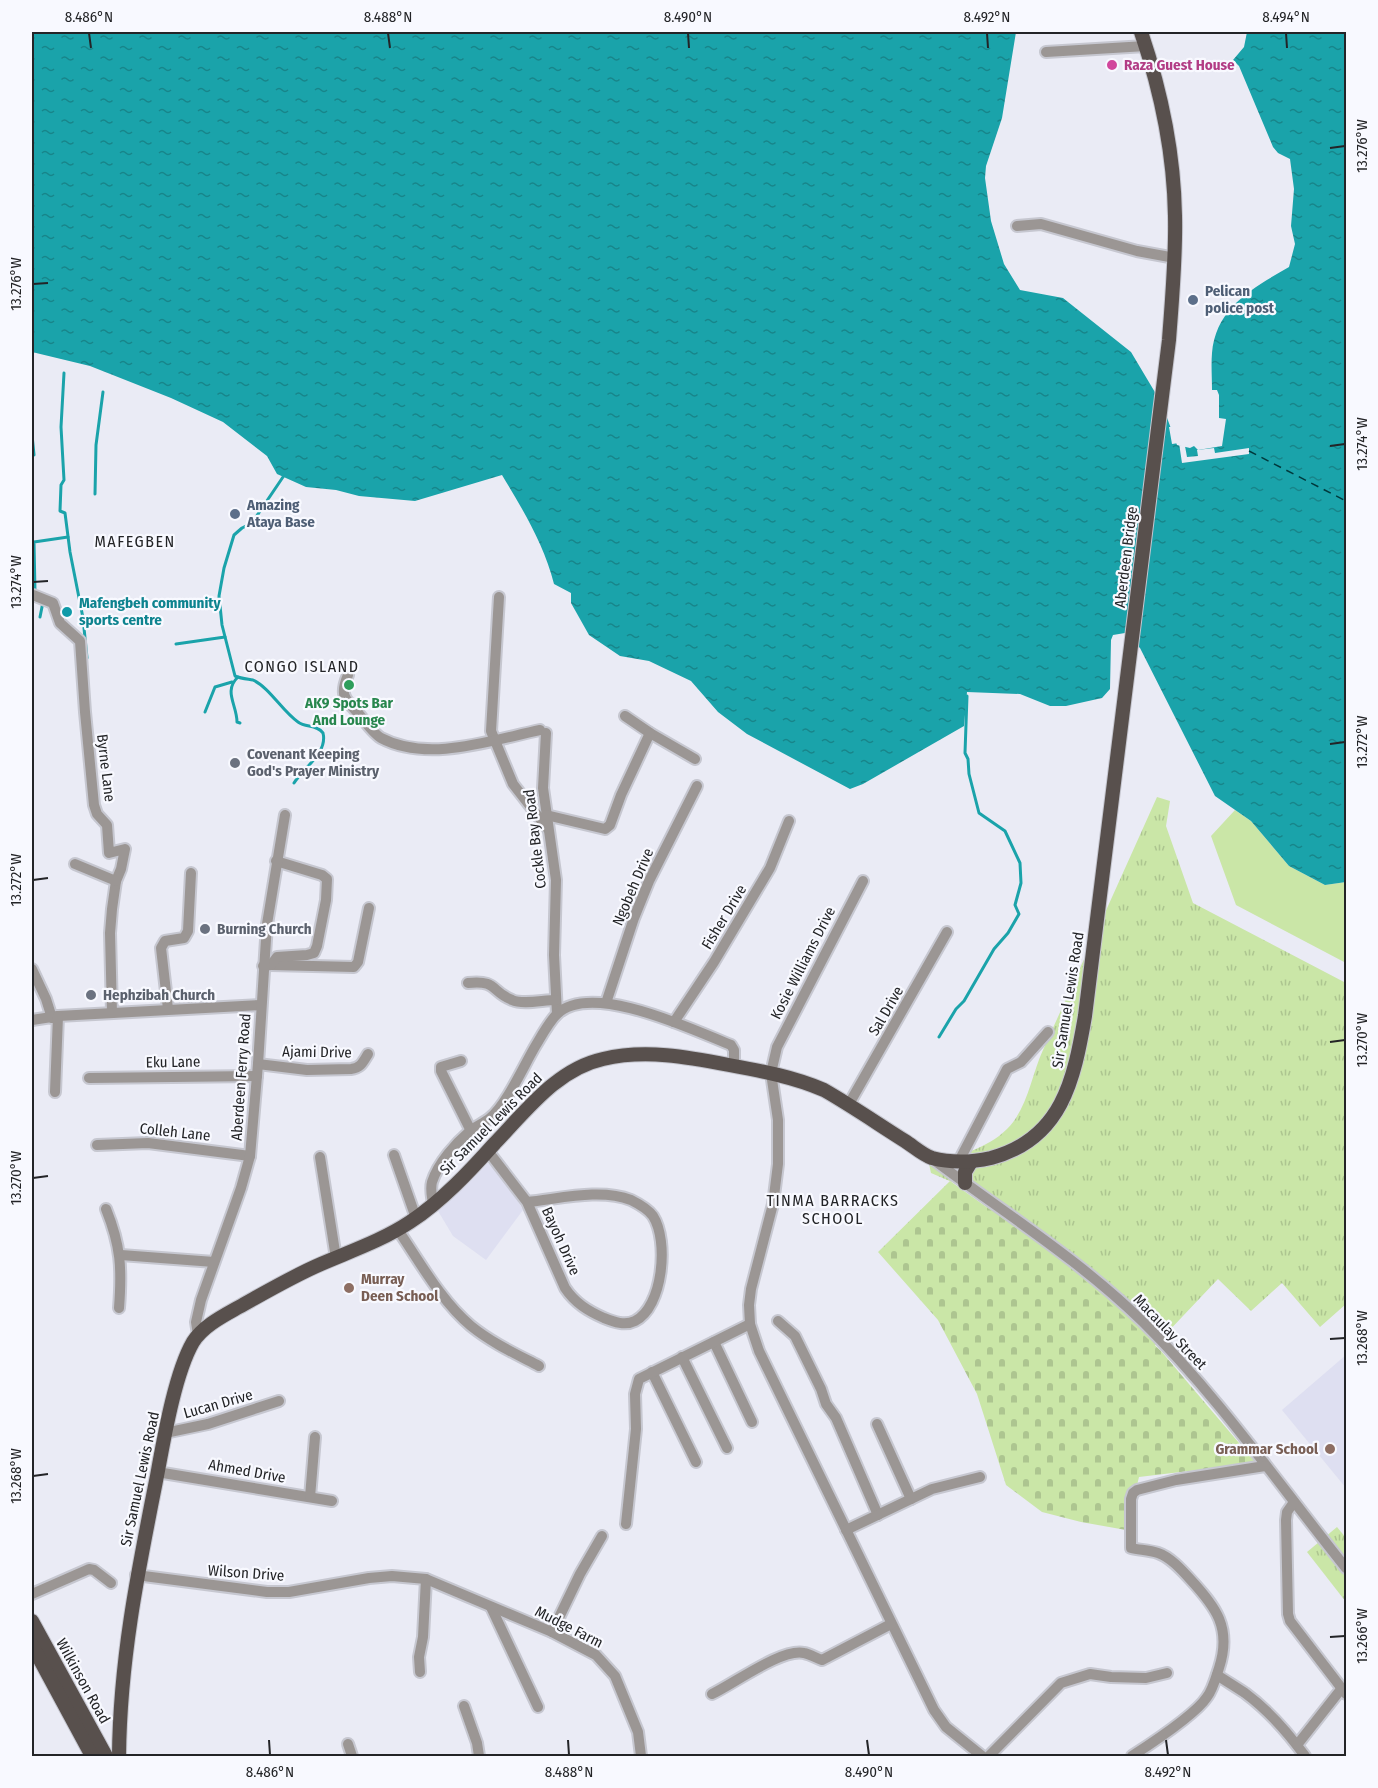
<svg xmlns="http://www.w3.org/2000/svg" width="1378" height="1788" viewBox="0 0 1378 1788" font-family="'Fira Sans Condensed',sans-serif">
  <defs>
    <pattern id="grass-tufts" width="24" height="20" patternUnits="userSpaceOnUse" patternTransform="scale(1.5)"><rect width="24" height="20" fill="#cae6a7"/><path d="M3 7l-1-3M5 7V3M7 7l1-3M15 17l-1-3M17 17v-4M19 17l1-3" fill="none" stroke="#adc590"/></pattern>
    <pattern id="cemetery-stones" width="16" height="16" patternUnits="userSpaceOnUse" patternTransform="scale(1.5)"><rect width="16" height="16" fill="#cae6a7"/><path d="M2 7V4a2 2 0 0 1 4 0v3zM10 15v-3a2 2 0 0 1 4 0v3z" fill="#adc590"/></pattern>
    <pattern id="water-ripples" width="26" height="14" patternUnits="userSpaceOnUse" patternTransform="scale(1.5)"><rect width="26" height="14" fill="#1aa3aa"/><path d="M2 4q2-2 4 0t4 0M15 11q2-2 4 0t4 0" fill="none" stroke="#17858a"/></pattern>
  </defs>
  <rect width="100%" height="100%" fill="#eaebf5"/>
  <!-- built -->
  <g fill="#dedff1">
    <path d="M488,1163L509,1185L523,1210L486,1260L453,1236L438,1211Z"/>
    <path d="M1346,1355V1488L1282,1410Z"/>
  </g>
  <!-- grass -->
  <g fill="url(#grass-tufts)">
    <path d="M1157,797L1170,801L1166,826L1193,903L1346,983V1304L1320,1327L1282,1283L1251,1311L1218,1279L1147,1354L966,1188L931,1173L929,1164C957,1156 987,1149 1007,1129C1028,1108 1031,1076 1043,1050C1081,966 1119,882 1157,797Z"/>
    <path d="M1337,1527L1346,1538V1602L1307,1552Z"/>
  </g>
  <!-- cemetery -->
  <path fill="url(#cemetery-stones)" d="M950,1181L1069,1266L1161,1351L1256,1463L1139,1477L1126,1530L1081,1522L1042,1512L1006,1485L977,1394L938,1320L878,1252Z"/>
  <!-- park -->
  <path fill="#cae6a7" d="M1235,810L1251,821L1289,866L1325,885L1346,882V963L1236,905L1211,836Z"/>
  <!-- water -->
  <path fill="url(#water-ripples)" d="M32,32H1016L1002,118L986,166L985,178L991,221L1004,264L1020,290L1063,298L1131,352L1162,404L1177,445L1190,448L1194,446L1198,450L1222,446L1226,419L1219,418V395L1217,390H1212C1212,377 1211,365 1212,353C1216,307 1253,288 1289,267L1295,244L1291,226L1294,189L1290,159L1278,153L1273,147L1239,66L1233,60L1244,47L1247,32H1346V882L1325,885L1289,866L1251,821L1215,796L1140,648L1125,633L1113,635L1111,640L1110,689L1102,698L1066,706H1050L1020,694L967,692L964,726L863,784L850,789L747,734L718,712L691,681L649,661L620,656L589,635L571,603V593L554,584C544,544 523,510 502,475L415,501L359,496L336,490L306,487L277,474L267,456L223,422L171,398L90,366L32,352Z"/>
  <!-- pier -->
  <path fill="#eaebf5" d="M1169,427H1173L1181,446H1185L1187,457L1198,456L1197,450L1214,448L1215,453L1249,448V454L1182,463L1179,443L1172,444Z"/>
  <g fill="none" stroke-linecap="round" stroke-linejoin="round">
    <!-- stream -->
    <g stroke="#1aa3aa" stroke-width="3">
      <path d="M64,373L61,427L64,480L61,485L60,511L65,513L70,552L83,618L87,658"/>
      <path d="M32,435L34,455"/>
      <path d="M283,477L252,523L242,528L234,535L224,568L219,596L222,625L235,676C242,679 248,679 253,680C270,688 282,711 298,722C306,728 316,724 323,733C328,753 303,768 294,783"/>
      <path d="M95,494L96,445L103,392"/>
      <path d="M35,592L34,542L68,537"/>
      <path d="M40,617L43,602"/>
      <path d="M176,644L225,637"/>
      <path d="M238,677C223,691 237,705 237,722L240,723"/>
      <path d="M205,712L215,687L232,682"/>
      <path d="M939,1037L956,1009L964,1001L994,949L1008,933L1019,914L1015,905L1021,883L1020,863L1005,831L979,813L969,774L968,759L965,753L967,696"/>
    </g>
    <!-- ferry -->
    <path stroke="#00393c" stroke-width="1.5" stroke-dasharray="8 6" stroke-linecap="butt" d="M1249,451L1346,501"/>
    <!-- minor casing -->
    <g stroke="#c6c7d0" stroke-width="14">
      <g id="minor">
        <path d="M1046,52L1146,46"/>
        <path d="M1017,226L1041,224L1137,251L1175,258"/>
        <path d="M33,595L53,603L60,623L80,641L85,712L94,805L97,814L107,825L109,853L125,849L121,869L116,881L112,909L110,933L112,1013"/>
        <path d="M499,597L491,731L513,784L548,829"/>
        <path d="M348,675C339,696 345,699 359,714C365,722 373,733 381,738C428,763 492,740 540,730"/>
        <path d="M625,716L650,733L695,759"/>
        <path d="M546,733L543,788L556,880L554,955L557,1014"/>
        <path d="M546,815L605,829L610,825L621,795L650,733"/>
        <path d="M75,864L116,881"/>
        <path d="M863,881L777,1047L771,1073L778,1120V1164L773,1204L751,1289L749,1305L750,1324L759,1351L934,1710L946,1727L982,1756"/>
        <path d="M271,965L354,967L358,962L369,908"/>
        <path d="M263,966L271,965L277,957L307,955L314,953L317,946L326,900L327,879L322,875L276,861"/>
        <path d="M32,969L46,999L52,1018"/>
        <path d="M468,983C498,980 490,991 512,1000C523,1005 543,1000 556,1000"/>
        <path d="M606,1003L634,918L649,881L697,786"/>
        <path d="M168,1009L161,948L165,941L184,938L188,931L191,873"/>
        <path d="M32,1020L58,1016L261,1005"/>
        <path d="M674,1022L714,962L770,868L789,821"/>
        <path d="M461,1061L441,1067V1071L471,1131"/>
        <path d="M258,1064L307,1070L351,1069C361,1068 363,1062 368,1054"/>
        <path d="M89,1078L257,1076"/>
        <path d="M55,1092L58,1016"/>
        <path d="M849,1104L947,932"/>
        <path d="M97,1145L148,1143L250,1156"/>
        <path d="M488,1151L527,1202L565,1288C575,1303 588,1311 604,1318C614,1322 625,1326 635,1321C663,1307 669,1241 653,1216C648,1209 639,1204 631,1200C600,1188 559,1199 527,1202"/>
        <path d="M394,1155L416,1218"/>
        <path d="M320,1157L336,1258"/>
        <path d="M934,1160C1004,1213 1080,1260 1143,1322C1219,1397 1280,1486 1346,1568"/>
        <path d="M959,1161L1007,1069L1021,1062L1048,1032"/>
        <path d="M433,1204C432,1197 430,1189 432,1182C438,1163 456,1143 470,1131C476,1126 484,1123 490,1118C507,1104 524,1065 536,1045C542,1035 549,1022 557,1014C592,981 693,1030 731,1045L734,1050V1066"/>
        <path d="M106,1209C121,1246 122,1269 119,1308"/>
        <path d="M398,1230C420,1262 441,1301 471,1326C492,1343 516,1354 539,1366"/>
        <path d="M121,1255L214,1262"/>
        <path d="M778,1321L795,1336L821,1389L826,1404L836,1418L878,1515"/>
        <path d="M198,1335L196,1322L201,1300L241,1188L250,1156L258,1064L267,924L285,815"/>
        <path d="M714,1342L752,1422"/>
        <path d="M682,1357L727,1448"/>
        <path d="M652,1372L696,1462"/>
        <path d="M877,1424L911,1499"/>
        <path d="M165,1433L208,1424L279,1401"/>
        <path d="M157,1472L332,1501"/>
        <path d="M310,1497L315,1437"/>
        <path d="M1294,1502L1287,1512L1286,1520L1288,1614L1290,1621L1346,1694"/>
        <path d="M626,1524L636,1429L635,1394L639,1379L750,1324"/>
        <path d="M846,1530L932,1489L980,1477"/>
        <path d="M136,1575L267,1592H289L369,1578L392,1576L426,1579L552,1632L596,1655L615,1676L638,1732L641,1756"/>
        <path d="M32,1594L89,1569L94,1570L111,1583"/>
        <path d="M491,1607L538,1707"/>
        <path d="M552,1632L580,1574L602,1536"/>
        <path d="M420,1672L419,1657L423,1637L426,1579"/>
        <path d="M1217,1675C1226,1681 1236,1687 1245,1693C1268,1710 1289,1734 1305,1756"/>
        <path d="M712,1694C735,1683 782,1648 804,1653C810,1654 816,1658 822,1660L891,1624"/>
        <path d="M464,1706L477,1743L479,1756"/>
        <path d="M348,1744L352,1756"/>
        <path d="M1297,1745L1342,1688"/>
        <path d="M989,1756L1061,1683L1090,1674L1111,1677L1146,1678L1167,1673"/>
        <path d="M1132,1756C1149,1745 1196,1714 1207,1697C1213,1689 1216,1677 1219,1668C1232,1628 1216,1607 1190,1579C1181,1569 1170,1557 1158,1553C1149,1550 1139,1550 1131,1548V1499L1133,1493L1137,1490L1176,1480L1265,1466"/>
      </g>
    </g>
    <!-- major casing -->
    <g stroke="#c6c7d0" stroke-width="16">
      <g id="major">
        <path d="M965,1183V1172L971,1162"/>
        <path d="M32,1621L106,1756"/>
        <path d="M32,1645L92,1756"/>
        <path d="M119,1756C120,1659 138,1571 157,1476C164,1438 175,1373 193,1342C203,1326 223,1316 239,1307C266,1292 293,1276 321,1264C351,1251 383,1240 410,1222C442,1201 470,1171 495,1143C526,1111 557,1069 603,1059C645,1049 688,1057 729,1065C762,1071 794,1077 824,1090C852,1106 878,1124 905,1141C913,1146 923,1155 932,1158C951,1163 973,1162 991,1158C1062,1139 1074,1080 1085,1016L1169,340C1172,299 1176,258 1175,216C1174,153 1161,91 1141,32"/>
      </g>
    </g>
    <!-- minor -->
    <use href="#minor" stroke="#9b9694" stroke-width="10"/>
    <!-- major -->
    <use href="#major" stroke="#58504d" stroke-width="14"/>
  </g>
  <!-- ticks -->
  <path fill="none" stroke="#232427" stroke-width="2" d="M89,33L91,48M388,33L390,48M688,33L689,48M987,33L988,48M1286,33L1287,48M1330,148L1345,146M33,284L48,283M1330,446L1345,444M33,582L48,581M1330,744L1345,742M33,880L48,878M1330,1042L1345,1040M33,1178L48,1176M1330,1339L1345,1338M33,1476L48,1474M1330,1637L1345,1636M269,1740L270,1755M568,1740L569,1755M867,1740L869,1755M1166,1740L1168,1755"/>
  <!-- markers -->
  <circle fill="#d1479c" stroke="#f8f9ff" stroke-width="2" cx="1112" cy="65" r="6"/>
  <g fill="#5c6f8a" stroke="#f8f9ff" stroke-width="2">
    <circle cx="1193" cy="300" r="6"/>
    <circle cx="235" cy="514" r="6"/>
  </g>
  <circle fill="#0f9aa8" stroke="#f8f9ff" stroke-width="2" cx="67" cy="612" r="6"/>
  <circle fill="#2e9e5b" stroke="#f8f9ff" stroke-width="2" cx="349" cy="685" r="6"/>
  <g fill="#6b7280" stroke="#f8f9ff" stroke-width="2">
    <circle cx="235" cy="763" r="6"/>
    <circle cx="205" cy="929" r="6"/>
    <circle cx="91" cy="995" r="6"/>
  </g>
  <g fill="#8d6e63" stroke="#f8f9ff" stroke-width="2">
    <circle cx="349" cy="1288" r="6"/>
    <circle cx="1330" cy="1449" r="6"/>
  </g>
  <g text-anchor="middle" stroke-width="4.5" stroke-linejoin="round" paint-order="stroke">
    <!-- hotel labels -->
    <g font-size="15" font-weight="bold" fill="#b23c85" stroke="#f8f9ff" text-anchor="start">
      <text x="1124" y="70">Raza Guest House</text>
    </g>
    <!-- service labels -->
    <g font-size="15" font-weight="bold" fill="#4e5e75" stroke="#f8f9ff" text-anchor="start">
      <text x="1205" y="296">Pelican<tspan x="1205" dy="17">police post</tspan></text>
      <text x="247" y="510">Amazing<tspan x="247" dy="17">Ataya Base</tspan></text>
    </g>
    <!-- street labels -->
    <g font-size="15" fill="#232427" stroke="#f8f9ff">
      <text transform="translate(1126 557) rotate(-83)" y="5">Aberdeen Bridge</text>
      <text transform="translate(106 768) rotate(83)" y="5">Byrne Lane</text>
      <text transform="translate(535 839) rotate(-97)" y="5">Cockle Bay Road</text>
      <text transform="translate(633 887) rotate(-67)" y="5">Ngobeh Drive</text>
      <text transform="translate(724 917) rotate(-59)" y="5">Fisher Drive</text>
      <text transform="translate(803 963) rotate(-63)" y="5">Kosie Williams Drive</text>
      <text transform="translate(1068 1000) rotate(-81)" y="5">Sir Samuel Lewis Road</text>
      <text transform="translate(886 1011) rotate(-60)" y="5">Sal Drive</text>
      <text transform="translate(317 1052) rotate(1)" y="5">Ajami Drive</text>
      <text transform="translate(173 1062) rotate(-1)" y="5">Eku Lane</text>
      <text transform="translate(241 1077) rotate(-86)" y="5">Aberdeen Ferry Road</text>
      <text transform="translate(491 1124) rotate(-45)" y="5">Sir Samuel Lewis Road</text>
      <text transform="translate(175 1132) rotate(6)" y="5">Colleh Lane</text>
      <text transform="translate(561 1241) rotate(66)" y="5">Bayoh Drive</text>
      <text transform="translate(1170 1332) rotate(46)" y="5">Macaulay Street</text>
      <text transform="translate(218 1404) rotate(-16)" y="5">Lucan Drive</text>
      <text transform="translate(247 1471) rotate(10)" y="5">Ahmed Drive</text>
      <text transform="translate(140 1479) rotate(-78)" y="5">Sir Samuel Lewis Road</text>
      <text transform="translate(246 1573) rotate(4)" y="5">Wilson Drive</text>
      <text transform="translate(569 1627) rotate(27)" y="5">Mudge Farm</text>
      <text transform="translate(83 1681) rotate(61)" y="5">Wilkinson Road</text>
    </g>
    <!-- culture labels -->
    <g font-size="15" font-weight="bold" fill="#0d838f" stroke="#f8f9ff" text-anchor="start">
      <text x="79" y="608">Mafengbeh community<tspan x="79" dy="17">sports centre</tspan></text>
    </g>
    <!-- leisure labels -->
    <g font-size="15" font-weight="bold" fill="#27864d" stroke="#f8f9ff">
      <text x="349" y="708">AK9 Spots Bar<tspan x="349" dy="17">And Lounge</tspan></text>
    </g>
    <!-- worship labels -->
    <g font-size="15" font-weight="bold" fill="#5b616d" stroke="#f8f9ff" text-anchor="start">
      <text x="247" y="759">Covenant Keeping<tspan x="247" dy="17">God's Prayer Ministry</tspan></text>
      <text x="217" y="934">Burning Church</text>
      <text x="103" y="1000">Hephzibah Church</text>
    </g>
    <!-- education labels -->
    <g font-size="15" font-weight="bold" fill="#785e54" stroke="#f8f9ff" text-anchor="start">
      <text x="361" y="1284">Murray<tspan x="361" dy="17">Deen School</tspan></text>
      <text x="1318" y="1454" text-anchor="end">Grammar School</text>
    </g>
    <!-- neighbourhood labels -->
    <g font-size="16" letter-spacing="1.5" fill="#232427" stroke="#f8f9ff">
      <text x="135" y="547">MAFEGBEN</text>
      <text x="302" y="672">CONGO ISLAND</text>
      <text x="833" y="1206">TINMA BARRACKS<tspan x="833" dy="18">SCHOOL</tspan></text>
    </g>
  </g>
  <!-- border -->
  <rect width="1378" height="1788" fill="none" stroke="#f8f9ff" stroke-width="66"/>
  <rect x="33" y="33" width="1312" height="1722" fill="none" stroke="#232427" stroke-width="2"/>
  <g font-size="15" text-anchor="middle" fill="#232427">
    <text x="89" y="22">8.486°N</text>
    <text x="388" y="22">8.488°N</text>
    <text x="688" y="22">8.490°N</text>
    <text x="987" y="22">8.492°N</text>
    <text x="1286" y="22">8.494°N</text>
    <text transform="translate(1362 146) rotate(-90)" y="5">13.276°W</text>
    <text transform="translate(16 284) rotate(-90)" y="5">13.276°W</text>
    <text transform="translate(1362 444) rotate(-90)" y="5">13.274°W</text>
    <text transform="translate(16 582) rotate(-90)" y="5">13.274°W</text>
    <text transform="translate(1362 742) rotate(-90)" y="5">13.272°W</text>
    <text transform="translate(16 880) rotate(-90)" y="5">13.272°W</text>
    <text transform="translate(1362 1040) rotate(-90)" y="5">13.270°W</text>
    <text transform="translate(16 1178) rotate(-90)" y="5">13.270°W</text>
    <text transform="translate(1362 1338) rotate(-90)" y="5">13.268°W</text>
    <text transform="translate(16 1476) rotate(-90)" y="5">13.268°W</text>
    <text transform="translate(1362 1636) rotate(-90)" y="5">13.266°W</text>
    <text x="270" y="1777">8.486°N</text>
    <text x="569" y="1777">8.488°N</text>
    <text x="869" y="1777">8.490°N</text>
    <text x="1168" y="1777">8.492°N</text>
  </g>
</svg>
